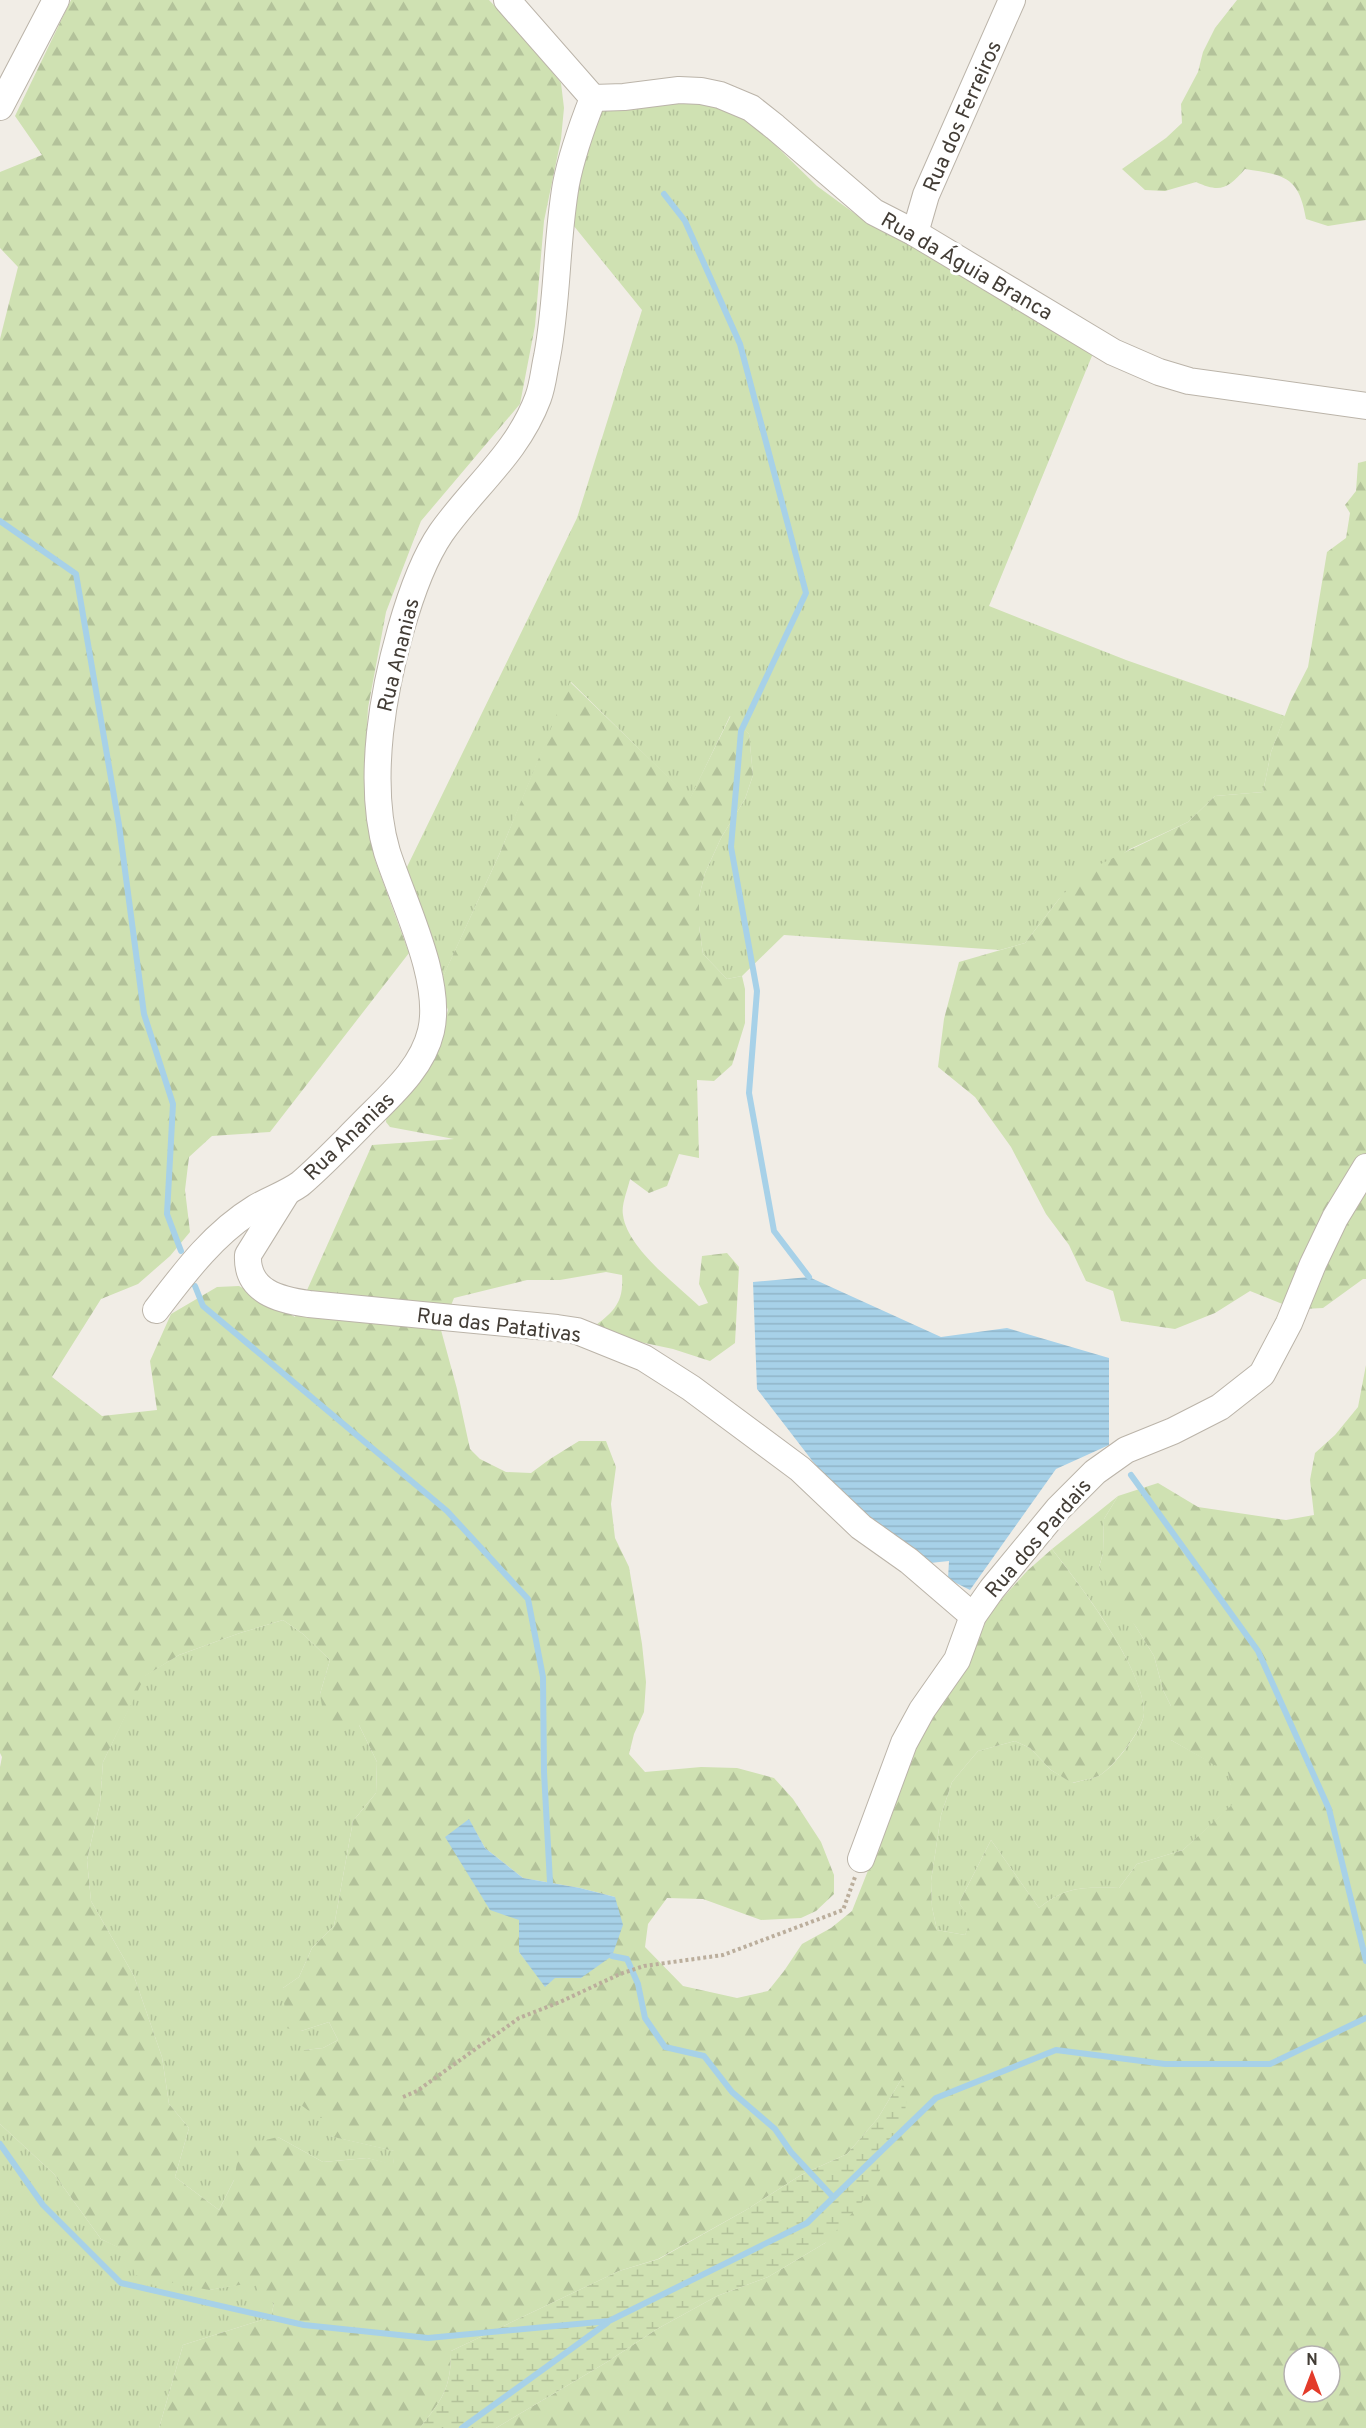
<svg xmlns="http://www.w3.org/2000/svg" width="1366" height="2428" viewBox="0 0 1366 2428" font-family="Overpass,sans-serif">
  <defs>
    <pattern id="grass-tufts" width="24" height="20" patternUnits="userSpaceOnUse" patternTransform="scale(1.5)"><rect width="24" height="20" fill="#cfe1b2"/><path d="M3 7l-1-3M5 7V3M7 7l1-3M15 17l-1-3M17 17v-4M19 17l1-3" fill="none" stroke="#b3c29a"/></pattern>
    <pattern id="forest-firs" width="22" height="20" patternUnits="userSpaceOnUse" patternTransform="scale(1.5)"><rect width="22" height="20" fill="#cfe1b2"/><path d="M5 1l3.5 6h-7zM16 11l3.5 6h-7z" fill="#b3c29a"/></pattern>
    <pattern id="wetland-marsh" width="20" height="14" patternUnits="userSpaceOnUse" patternTransform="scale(1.5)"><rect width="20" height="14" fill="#cfe1b2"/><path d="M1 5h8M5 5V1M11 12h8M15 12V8" fill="none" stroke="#b3c29a"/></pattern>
    <pattern id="water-rules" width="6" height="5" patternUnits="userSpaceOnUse" patternTransform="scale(1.5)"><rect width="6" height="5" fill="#a7d1e8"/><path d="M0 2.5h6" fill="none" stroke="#91b4c8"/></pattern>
  </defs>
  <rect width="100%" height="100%" fill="#f1ede6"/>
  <!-- grass -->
  <g fill="url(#grass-tufts)">
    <path d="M688,98L731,108L769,139L817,186L858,216L919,246L1094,351L989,606L1126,660L1285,716L1271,752L1263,792L1215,796L1188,822L1130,849L1059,899L1025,943L1000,950L784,935L742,976L727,979L703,954L699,926V897L705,873L721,838L745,799L753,775L749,734L730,716L690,799L571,682L499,855L442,979L405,871L577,518L642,310L569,220L593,117L604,107Z"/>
    <path d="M1118,1496L1104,1519L1103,1553L1099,1567L1154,1656L1163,1690L1171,1706V1740L1228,1772L1235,1803L1183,1850L1137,1864L1119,1888C1084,1888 1068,1885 1039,1908L991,1840L959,1903L972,1920L965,1935L937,1930L932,1907L931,1881L941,1815L952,1782L978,1751L1015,1741L1030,1748L1051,1770L1073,1783C1082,1780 1096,1779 1103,1773C1116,1764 1144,1728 1144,1713C1144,1668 1080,1585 1052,1549Z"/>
    <path d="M283,1620L303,1634L330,1660L320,1694L359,1725L377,1762L376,1793L353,1821L334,1926L312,1948L299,1977L283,1988L301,2031L329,2022L338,2040L323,2048L304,2050L343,2118L330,2136L395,2151L393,2165L367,2158L323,2162L278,2137L234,2180L219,2210L175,2177L189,2128L169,2104L162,2057L134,1976L91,1901L87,1860L100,1803L103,1762L144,1676L179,1655L240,1633Z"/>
    <path d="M0,2124L54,2174L101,2239L209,2290L258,2281L274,2303L271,2317L183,2345L159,2428H0Z"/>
  </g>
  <!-- forest -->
  <g fill="url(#forest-firs)" fill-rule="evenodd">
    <path d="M71,0H489L519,31L561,83L564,108L561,139L544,221L535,326L520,404L421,521L386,612L368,708L364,788L375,860L409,953L270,1132L212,1136L189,1157L185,1190L190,1232L170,1256L138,1284L101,1299L52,1377L102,1416L157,1410L150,1361L171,1314L217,1287L239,1286L295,1317L372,1145L454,1139L390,1127L386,1122L387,1110L439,1039L448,1010L439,985L499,855L570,682L690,798L731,715L749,734L753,775L745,799L721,838L705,873L699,897V926L703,954L727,979L742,976L745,989V1023L732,1065L714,1081L697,1080L699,1158L679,1154L667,1186L649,1193L630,1179C628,1189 621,1205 623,1215C627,1248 676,1284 699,1306L708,1303L699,1284L702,1256L727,1253L739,1267L735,1343L710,1361L673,1349L607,1335L592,1328C613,1312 624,1304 622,1275L606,1272L560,1280H527L454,1298L441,1330L457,1389L470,1449L480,1459L506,1472L531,1473L550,1459L579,1441H606L616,1467L611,1504L615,1538L629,1567L642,1644L646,1682L644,1712L634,1734L629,1754L645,1772L701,1767L737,1768L774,1778L793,1799L821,1842L834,1875V1894L816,1911L801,1918L761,1920L703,1899L667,1898L648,1924L645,1947L683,1986L737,1998L768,1991L784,1971L802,1944L831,1928L852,1911L924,1729L969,1661L990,1612L1027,1571L1052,1549C1079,1584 1145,1669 1144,1713C1144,1728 1115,1764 1103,1773C1096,1779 1082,1780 1072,1783L1051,1770L1030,1748L1015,1741L978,1751L952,1782L941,1815L931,1881L932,1907L937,1930L965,1935L971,1920L959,1903L991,1840L1039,1908C1068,1885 1084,1888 1119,1888L1137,1864L1183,1850L1234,1803L1228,1773L1171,1740V1706L1163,1690L1154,1656L1136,1627L1112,1594L1099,1567L1103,1553L1104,1519L1118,1496L1158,1483L1198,1507L1286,1520L1314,1515L1310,1480L1315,1453L1335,1435L1358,1407L1366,1365V2428H496L607,2362L657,2329L717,2296L768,2277L825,2243L902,2078L878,2118L847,2154L801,2175L746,2210L658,2259L619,2271L451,2351C451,2389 442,2399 420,2428H159L183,2345L271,2317L274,2303L257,2294L258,2282L209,2290L135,2275L129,2253L101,2239L54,2174L0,2124V1767L2,1757L0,1753V339L18,267L0,248V172L42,155L15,116ZM283,1620L303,1634L330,1660L320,1694L325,1724L359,1725L377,1762L376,1793L353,1821L334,1926L312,1948L299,1977L283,1988L286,2028L301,2031L329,2022L338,2040L323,2048L304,2050L297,2075L296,2101L318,2118H342L329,2136L394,2151L393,2164L367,2158L323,2162L278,2137L240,2146L234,2180L219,2210L175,2177L189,2128L169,2104L162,2057L134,1976L91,1901L87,1860L100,1803L103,1762L145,1676L179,1655L240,1633ZM469,1820L485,1848L523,1878L580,1888L615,1897L581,1978H554L546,1986L519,1952V1920ZM1294,2356H1330V2392H1294Z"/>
    <path d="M1237,0H1366V220L1328,226L1306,219C1299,176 1284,175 1245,169C1228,189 1220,193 1196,182L1165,191L1145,190L1122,169L1166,138L1182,123L1181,104L1198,72L1203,52L1215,28Z"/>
    <path d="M1366,461V1159L1285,1305L1250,1291L1215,1313L1175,1329L1121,1321L1113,1291L1086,1281L1069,1245L1046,1214L1011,1147L975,1097L938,1067L944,1019L959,962L1025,943L1059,899L1084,872L1188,822L1215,796L1263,792L1271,752L1290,702L1308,667L1327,552L1346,538L1350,513L1345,505L1356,491L1358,463Z"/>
    <path d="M1366,1178V1279H1363L1323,1308L1303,1309Z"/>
  </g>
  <!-- wetland -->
  <path fill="url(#wetland-marsh)" d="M902,2078L907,2098L902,2130L863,2201L825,2243L768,2277L717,2296L657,2329L607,2362L496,2428H420C442,2399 451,2389 451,2351L619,2271L659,2259L746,2210L801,2175L847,2154L878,2118Z"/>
  <!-- water -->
  <g fill="url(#water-rules)">
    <path d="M809,1277L941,1337L1007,1328L1109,1358V1445L1056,1469L970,1590L948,1579L949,1561L920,1564L861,1524L757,1389L753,1282Z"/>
    <path d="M469,1819L485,1848L523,1878L580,1888L615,1897L623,1925L612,1956L581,1978H555L545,1987L519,1952V1920L490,1910L445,1837Z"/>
  </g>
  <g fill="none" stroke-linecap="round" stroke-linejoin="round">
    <!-- stream -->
    <g stroke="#a7d1e8" stroke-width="6">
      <path d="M664,194L685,221L740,344L806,593L741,731L731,847L757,991L749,1093L774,1231L809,1277"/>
      <path d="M0,521L76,574L119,825L144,1014L173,1104L167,1214L181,1251"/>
      <path d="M195,1286L203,1306L447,1511L528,1599L543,1677L544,1772L550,1882"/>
      <path d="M1131,1475L1258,1651L1329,1809L1366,1961"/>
      <path d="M612,1956L627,1959L638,1984L645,2018L665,2047L704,2056L732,2092L775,2129L791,2152L833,2197"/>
      <path d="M0,2144L43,2205L121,2283L304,2325L428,2338L609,2321L807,2223L936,2098L1056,2050L1165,2064H1270L1366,2018"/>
      <path d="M462,2428L607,2323"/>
    </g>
    <!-- minor casing -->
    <g stroke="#bbb4a9" stroke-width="28">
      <g id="minor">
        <path d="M507,0L593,98"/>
        <path d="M593,98L624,97L679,90L701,91L720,95L751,108L775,127L874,212L915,233L1113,352L1159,372L1189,381L1366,406"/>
        <path d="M0,107L56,0"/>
        <path d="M915,233L926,195L1012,0"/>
        <path d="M286,1194L248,1255C246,1292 280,1300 309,1304L557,1328L577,1331L644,1358L691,1388L800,1469L861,1527L909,1561L973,1616"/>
        <path d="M156,1310C185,1272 214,1233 255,1208C270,1199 286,1194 300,1184C321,1166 340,1146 360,1126C387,1098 422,1070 431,1031C443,980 403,902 387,852C376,815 376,772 380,733C386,677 409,580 441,533C474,486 517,454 538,398C543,385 544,370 547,357C558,299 556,241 566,184C572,153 582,126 593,98"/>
        <path d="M861,1859L904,1743L922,1710L957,1660L973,1616L992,1589L1058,1509L1095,1472L1126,1450L1173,1431L1220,1407L1262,1374L1289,1323L1313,1264L1335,1218L1366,1167"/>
      </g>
    </g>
    <!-- path -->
    <path stroke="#bbae9c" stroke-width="4" stroke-dasharray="3 3" stroke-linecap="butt" d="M403,2097L417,2091L519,2018L560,2002L620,1974L644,1966L723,1955L843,1910L855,1877"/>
    <!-- minor -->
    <use href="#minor" stroke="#fff" stroke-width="26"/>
  </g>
  <g text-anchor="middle" stroke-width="6" stroke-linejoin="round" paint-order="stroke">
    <!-- street labels -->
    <g font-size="21" fill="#433d36" stroke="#fff">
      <text transform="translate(962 116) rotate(-66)" y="7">Rua dos Ferreiros</text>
      <text transform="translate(967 266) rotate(30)" y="7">Rua da Águia Branca</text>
      <text transform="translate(398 655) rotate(-76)" y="7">Rua Ananias</text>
      <text transform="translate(349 1136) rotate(-44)" y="7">Rua Ananias</text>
      <text transform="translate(499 1325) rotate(7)" y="7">Rua das Patativas</text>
      <text transform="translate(1038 1538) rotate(-49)" y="7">Rua dos Pardais</text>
    </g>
  </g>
  <!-- north arrow -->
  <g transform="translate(1312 2374)"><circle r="28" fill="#ffffff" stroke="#b4b1af" stroke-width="1.5"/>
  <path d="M0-4.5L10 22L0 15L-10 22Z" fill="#e33b2a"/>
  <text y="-9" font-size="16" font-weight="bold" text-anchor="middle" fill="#433d36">N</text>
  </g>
</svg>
